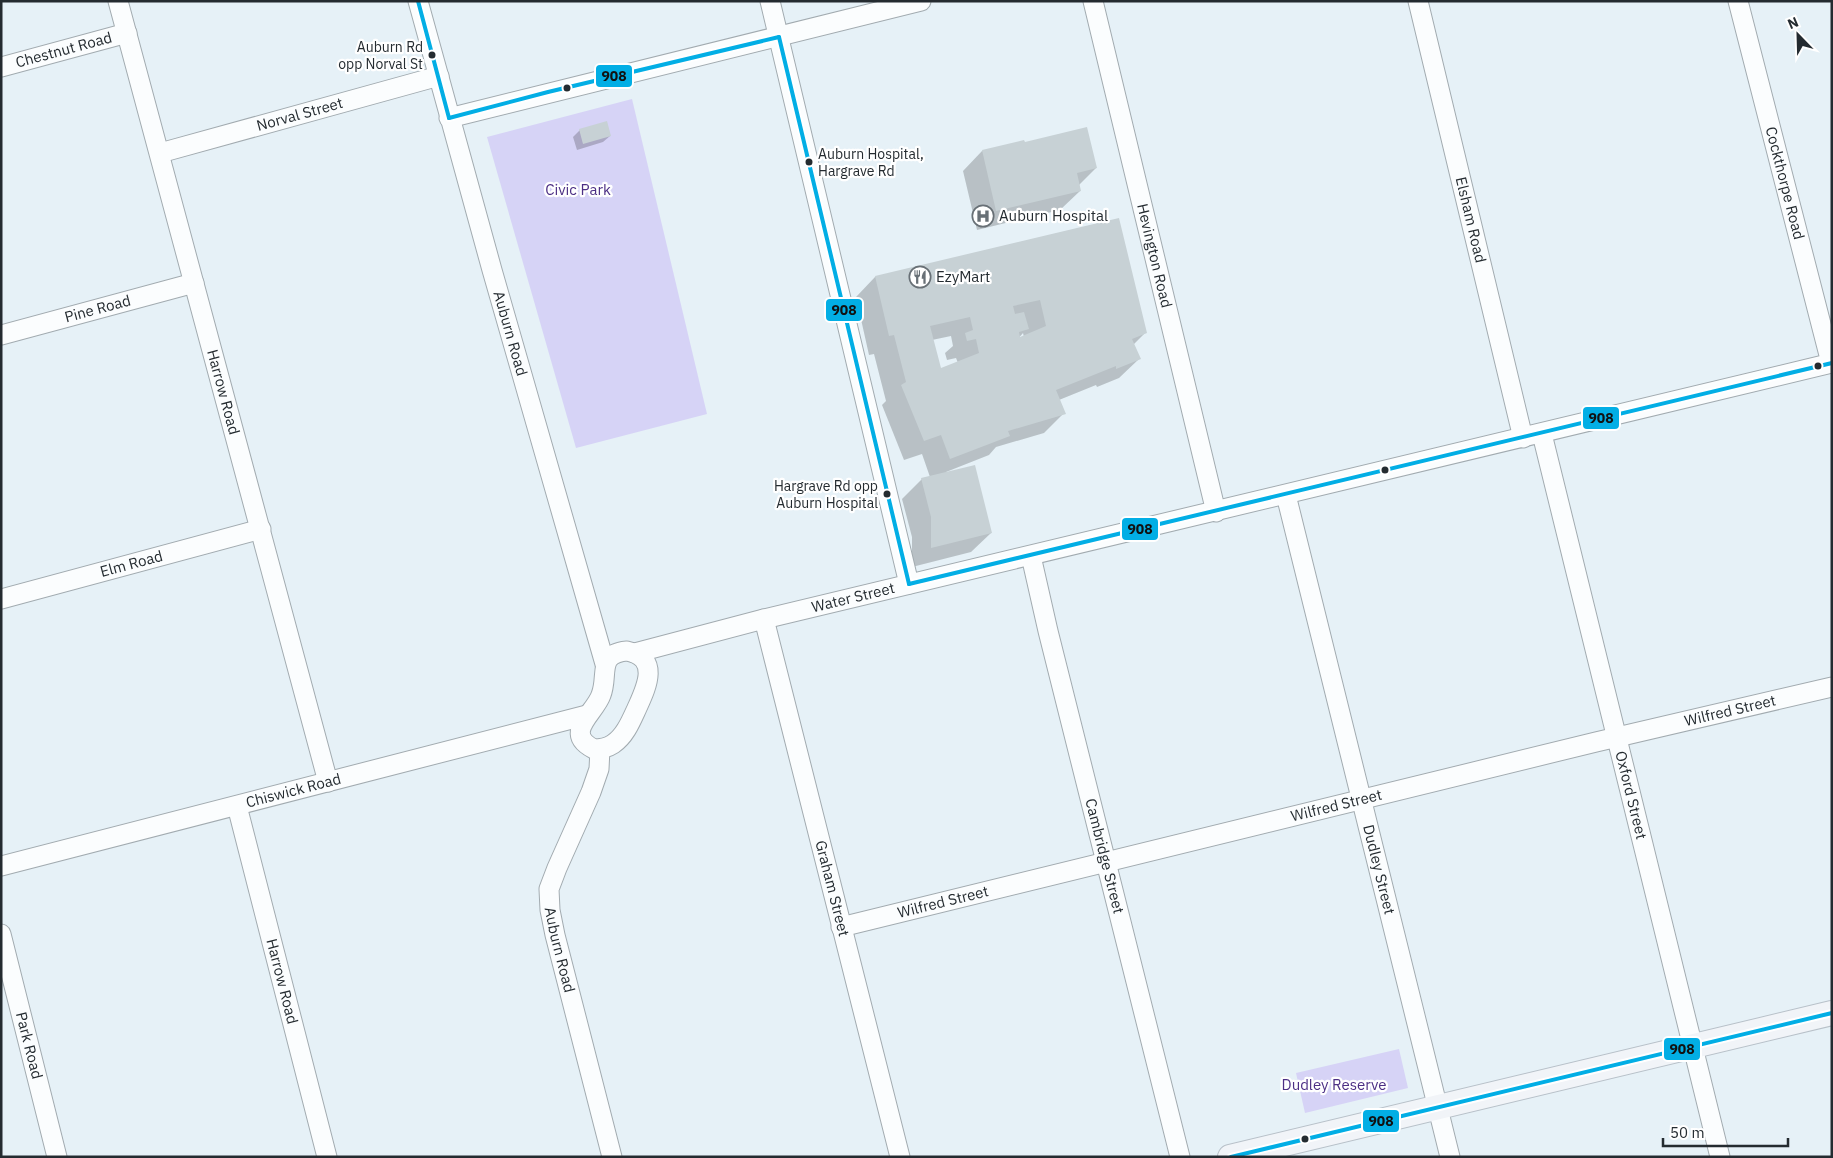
<svg xmlns="http://www.w3.org/2000/svg" width="1833" height="1158" viewBox="0 0 1833 1158" font-family="'IBM Plex Sans',sans-serif">
  <rect width="100%" height="100%" fill="#e6f1f7"/>
  <!-- green -->
  <g fill="#d6d3f6">
    <path d="M632,99L707,414L576,448L487,137Z"/>
    <path d="M1399,1049L1408,1088L1305,1113L1296,1073Z"/>
  </g>
  <!-- shadow -->
  <g fill="#0003" fill-rule="evenodd">
    <path d="M580,130L610,136L603,142L577,150L573,137Z"/>
    <path d="M982,151L1096,168L1079,185L1080,191L1060,210L977,230L963,171Z"/>
    <path d="M1118,219L1145,333L1133,345L1139,359L1119,378L1097,387L1096,385L1059,400L1064,413L1044,433L996,447L989,455L946,472L991,533L971,552L912,567V537L902,499L922,479L930,477L922,454L904,460L882,405L886,401L874,354L869,355L856,297L875,277ZM1023,333L1024,337L1017,340ZM951,336L953,346L945,353L947,360L956,358L958,363L940,370L932,340Z"/>
  </g>
  <!-- building -->
  <g fill="#c7d1d5" fill-rule="evenodd">
    <path d="M607,121L611,136L583,144L579,129Z"/>
    <path d="M1087,127L1097,168L1077,173L1081,191L996,211L982,150L1024,140L1025,142Z"/>
    <path d="M1119,218L1147,333L1132,339L1141,359L1116,369V366L1056,390L1066,414L1008,431L1010,436L950,459L941,435L924,441L901,385L906,382L894,335L889,336L875,276ZM1040,300L1046,326L1020,337L1019,332L1029,329L1024,312L1015,314L1013,306ZM970,317L973,330L965,333L967,341L976,339L979,353L941,368L930,326Z"/>
    <path d="M975,465L992,533L931,548V517L921,478Z"/>
  </g>
  <g fill="none" stroke-linecap="round" stroke-linejoin="round">
    <!-- minor casing -->
    <g stroke="#a2abb0" stroke-width="21">
      <g id="minor">
        <path id="s1" d="M118,1L328,782"/>
        <path id="s2" d="M418,1L492,270L605,664"/>
        <path d="M770,1L909,584"/>
        <path id="s3" d="M1093,1L1216,512"/>
        <path id="s4" d="M1418,1L1523,438"/>
        <path id="s5" d="M1738,1L1831,363"/>
        <path id="s6" d="M1,67L127,33"/>
        <path d="M449,118L921,1"/>
        <path id="s7" d="M160,153L439,76"/>
        <path id="s8" d="M1,335L194,283"/>
        <path id="s9" d="M1542,434L1720,1157"/>
        <path id="s10" d="M1286,495L1450,1157"/>
        <path id="s11" d="M1031,556L1048,631L1180,1157"/>
        <path id="s12" d="M1,599L261,529"/>
        <path id="s13" d="M764,619L900,1157"/>
        <path d="M627,651C661,658 646,688 637,708C631,721 625,736 613,744C607,748 601,749 594,749C562,733 595,713 601,695C609,675 596,654 627,651Z"/>
        <path id="s14" d="M635,653L764,619L1832,363"/>
        <path id="s15" d="M600,749L599,769L591,792L557,868L549,889L550,910L555,935L612,1157"/>
        <path id="s16" d="M237,806L327,1157"/>
        <path id="s17" d="M1,866L587,715"/>
        <path id="s18" d="M841,927L1596,742L1832,687"/>
        <path id="s19" d="M1,934L57,1157"/>
      </g>
    </g>
    <!-- major casing -->
    <g stroke="#b8c1c9" stroke-width="26">
      <path id="major" d="M1230,1157L1832,1013"/>
    </g>
    <!-- minor -->
    <use href="#minor" stroke="#fbfdfe" stroke-width="19"/>
    <!-- major -->
    <use href="#major" stroke="#f1f4f8" stroke-width="24"/>
    <!-- bus-1 casing -->
    <g stroke="#fff" stroke-width="8">
      <g id="bus-1">
        <path d="M418,1L449,118"/>
        <path d="M779,37L909,584"/>
        <path d="M449,118L548,92L779,37"/>
        <path d="M909,584L1832,363"/>
        <path d="M1231,1157L1832,1013"/>
      </g>
    </g>
    <!-- bus-1 -->
    <use href="#bus-1" stroke="#02aee5" stroke-width="4"/>
  </g>
  <!-- icons -->
  <defs>
    <g id="hospital-ring" transform="scale(1.125)"><circle r="9.5" fill="#fff" stroke="#687076" stroke-width="1.5"/><path d="M-5-5h3v3.5h4V-5h3V5h-3V1.5h-4V5h-3Z" fill="#687076"/></g>
    <g id="restaurant-ring" transform="scale(1.125)"><circle r="9.5" fill="#fff" stroke="#687076" stroke-width="1.5"/><path d="M-5-6h1v4h1v-4h1v4h1v-4h1v5L-1.5 .5V6h-2V.5L-5-1ZM5-6V6H3V1.5H1.5Q1.5-4 5-6Z" fill="#687076"/></g>
  </defs>
  <g fill-rule="evenodd">
    <use href="#hospital-ring" x="983" y="216"/>
    <use href="#restaurant-ring" x="920" y="277"/>
  </g>
  <!-- markers -->
  <g fill="#242b30" stroke="#fff" stroke-width="2">
    <circle cx="432" cy="55" r="4.5"/>
    <circle cx="567" cy="88" r="4.5"/>
    <circle cx="809" cy="162" r="4.5"/>
    <circle cx="1818" cy="366" r="4.5"/>
    <circle cx="1385" cy="470" r="4.5"/>
    <circle cx="887" cy="494" r="4.5"/>
    <circle cx="1305" cy="1139" r="4.5"/>
  </g>
  <g text-anchor="middle" stroke-width="4.5" stroke-linejoin="round" paint-order="stroke">
    <!-- bus labels -->
    <g font-size="14" fill="#242b30" stroke="#fff" text-anchor="end">
      <text x="423" y="52">Auburn Rd<tspan x="423" dy="17">opp Norval St</tspan></text>
      <text x="818" y="159" text-anchor="start">Auburn Hospital,<tspan x="818" dy="17">Hargrave Rd</tspan></text>
      <text x="878" y="491">Hargrave Rd opp<tspan x="878" dy="17">Auburn Hospital</tspan></text>
    </g>
    <!-- street labels -->
    <g font-size="15" fill="#242b30" stroke="#fff">
      <text dy="5" stroke="none"><textPath href="#s6" startOffset="65">Chestnut Road</textPath></text>
      <text dy="5" stroke="none"><textPath href="#s7" startOffset="145">Norval Street</textPath></text>
      <text dy="5" stroke="none"><textPath href="#s5" startOffset="188">Cockthorpe Road</textPath></text>
      <text dy="5" stroke="none"><textPath href="#s4" startOffset="225">Elsham Road</textPath></text>
      <text dy="5" stroke="none"><textPath href="#s3" startOffset="262">Hevington Road</textPath></text>
      <text dy="5" stroke="none"><textPath href="#s8" startOffset="100">Pine Road</textPath></text>
      <text dy="5" stroke="none"><textPath href="#s2" startOffset="345">Auburn Road</textPath></text>
      <text dy="5" stroke="none"><textPath href="#s1" startOffset="405">Harrow Road</textPath></text>
      <text dy="5" stroke="none"><textPath href="#s12" startOffset="135">Elm Road</textPath></text>
      <text dy="5" stroke="none"><textPath href="#s14" startOffset="225">Water Street</textPath></text>
      <text dy="5" stroke="none"><textPath href="#s18" startOffset="915">Wilfred Street</textPath></text>
      <text dy="5" stroke="none"><textPath href="#s17" startOffset="302">Chiswick Road</textPath></text>
      <text dy="5" stroke="none"><textPath href="#s9" startOffset="372">Oxford Street</textPath></text>
      <text dy="5" stroke="none"><textPath href="#s18" startOffset="510">Wilfred Street</textPath></text>
      <text dy="5" stroke="none"><textPath href="#s11" startOffset="309">Cambridge Street</textPath></text>
      <text dy="5" stroke="none"><textPath href="#s10" startOffset="386">Dudley Street</textPath></text>
      <text dy="5" stroke="none"><textPath href="#s13" startOffset="278">Graham Street</textPath></text>
      <text dy="5" stroke="none"><textPath href="#s18" startOffset="105">Wilfred Street</textPath></text>
      <text dy="5" stroke="none"><textPath href="#s15" startOffset="212">Auburn Road</textPath></text>
      <text dy="5" stroke="none"><textPath href="#s16" startOffset="181">Harrow Road</textPath></text>
      <text dy="5" stroke="none"><textPath href="#s19" startOffset="115">Park Road</textPath></text>
    </g>
    <!-- park labels -->
    <g font-size="15" fill="#4c2f84" stroke="#fff">
      <text x="578" y="195">Civic Park</text>
      <text x="1334" y="1090">Dudley Reserve</text>
    </g>
    <!-- poi labels -->
    <g font-size="15" fill="#242b30" stroke="#fff" text-anchor="start">
      <text x="999" y="221">Auburn Hospital</text>
      <text x="936" y="282">EzyMart</text>
    </g>
  </g>
  <g stroke="#fff" stroke-width="2">
    <rect x="595" y="64" width="38" height="24" rx="5" fill="#02aee5"/>
    <rect x="825" y="298" width="38" height="24" rx="5" fill="#02aee5"/>
    <rect x="1582" y="406" width="38" height="24" rx="5" fill="#02aee5"/>
    <rect x="1121" y="517" width="38" height="24" rx="5" fill="#02aee5"/>
    <rect x="1663" y="1037" width="38" height="24" rx="5" fill="#02aee5"/>
    <rect x="1362" y="1109" width="38" height="24" rx="5" fill="#02aee5"/>
  </g>
  <g font-size="14" text-anchor="middle" font-weight="bold" fill="#111">
    <text x="614" y="81">908</text>
    <text x="844" y="315">908</text>
    <text x="1601" y="423">908</text>
    <text x="1140" y="534">908</text>
    <text x="1682" y="1054">908</text>
    <text x="1381" y="1126">908</text>
  </g>
  <!-- border -->
  <rect width="1833" height="1158" fill="none" stroke="#242b30" stroke-width="5"/>
  <!-- north arrow -->
  <g transform="translate(1798 35) rotate(337)" stroke="#ffffff" stroke-width="4" paint-order="stroke">
  <path d="M0-4L9 19L0 12L-9 19Z" fill="#242b30"/>
  <text y="-8" font-size="14" font-weight="bold" text-anchor="middle" fill="#242b30">N</text>
  </g>
  <!-- scale -->
  <path d="M1663 1138v8h125v-8" fill="none" stroke="#242b30" stroke-width="2.5"/>
  <text x="1670" y="1138" font-size="15" fill="#242b30" stroke="#ffffff" stroke-width="4" paint-order="stroke">50 m</text>
</svg>
